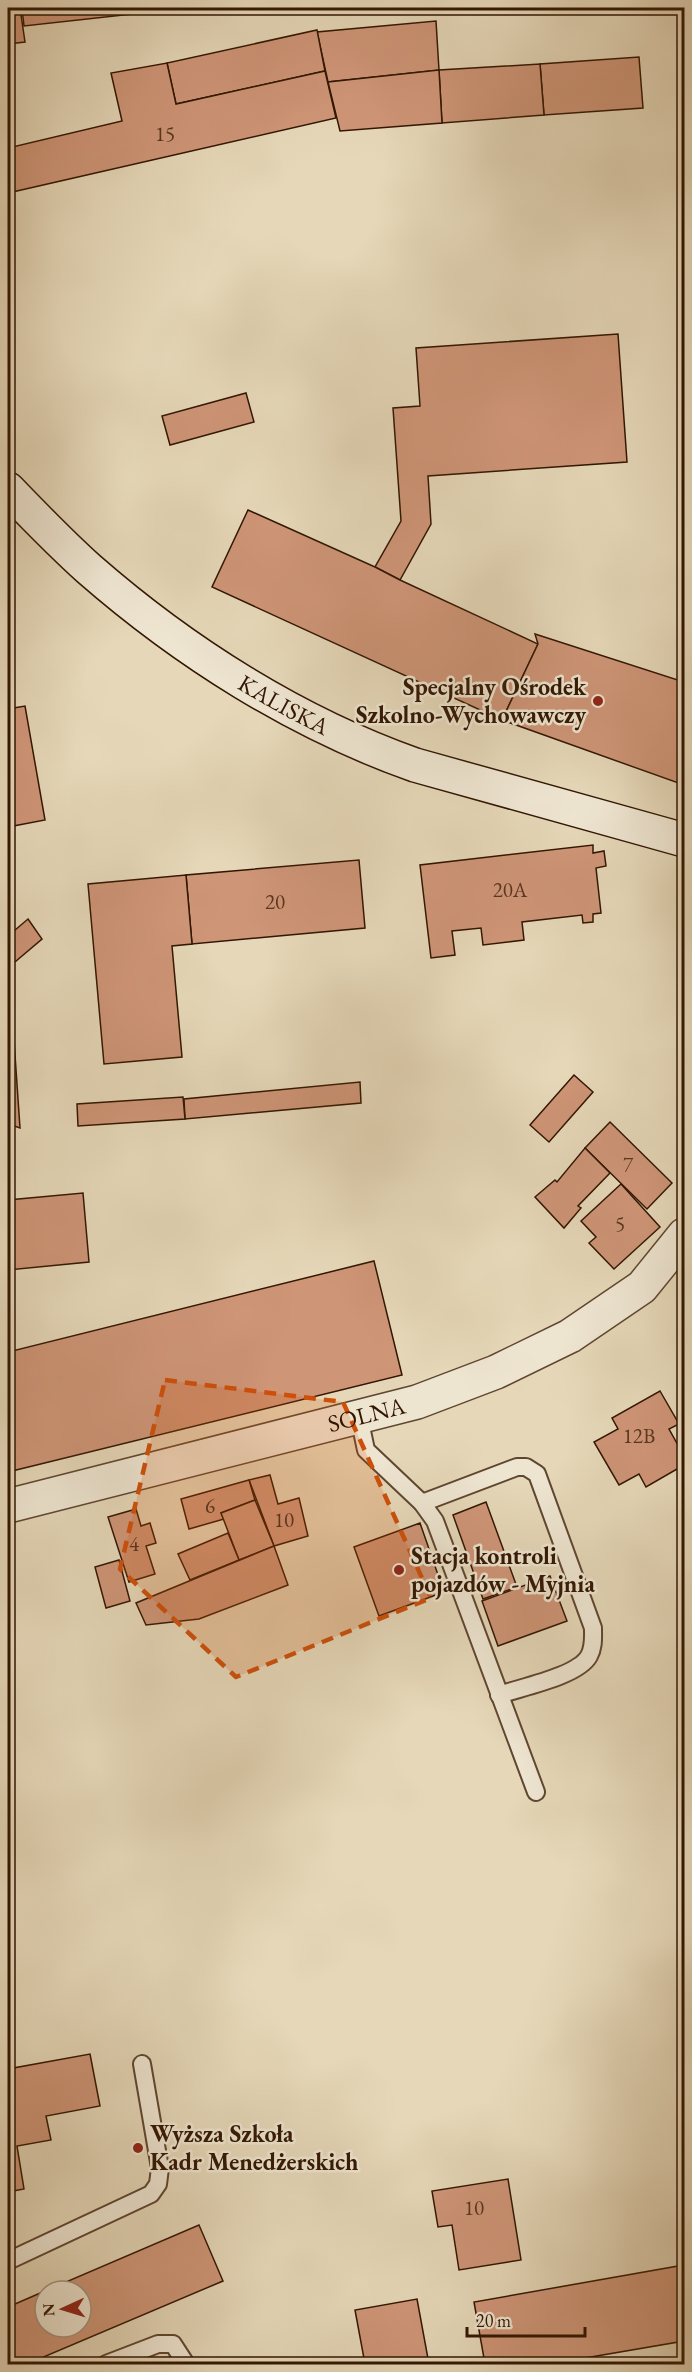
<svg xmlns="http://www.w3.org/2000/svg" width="692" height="2372" viewBox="0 0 692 2372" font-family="'EB Garamond',serif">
  <rect width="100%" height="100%" fill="#e5d7b8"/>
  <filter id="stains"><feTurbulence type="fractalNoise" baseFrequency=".00333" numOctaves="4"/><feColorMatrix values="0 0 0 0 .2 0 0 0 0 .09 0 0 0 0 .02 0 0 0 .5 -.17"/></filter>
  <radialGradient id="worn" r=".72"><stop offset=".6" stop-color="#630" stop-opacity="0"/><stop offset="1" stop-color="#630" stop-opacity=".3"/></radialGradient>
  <!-- building -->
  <g fill="#ce9577" stroke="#321602" stroke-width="1.5">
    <path d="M8,8H20L25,42L8,44Z"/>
    <path d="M22,8H187L24,26Z"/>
    <path d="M436,21L439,70L328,82L317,32Z"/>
    <path d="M317,30L325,71L176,104L167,63Z"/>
    <path d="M639,57L643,108L544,115L540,64Z"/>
    <path d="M167,63L176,104L325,71L336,118L8,193V148L122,121L111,73Z"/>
    <path d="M540,64L544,115L442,123L439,70Z"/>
    <path d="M439,70L442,123L340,131L328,82Z"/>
    <path d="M618,334L627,462L428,476L431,524L400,580L375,567L401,521L393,408L420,406L416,348Z"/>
    <path d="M246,393L254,422L170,445L162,416Z"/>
    <path d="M248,510L375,567L400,580L538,644L502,720L212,587Z"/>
    <path d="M535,634L684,682V785L502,720L538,644Z"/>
    <path d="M25,706L45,820L8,827V709Z"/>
    <path d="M593,845V853L604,851L606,866L596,868L601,913L593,914V922L583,923L582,915L522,922L524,940L483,945L481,928L452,931L455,955L431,958L420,865Z"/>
    <path d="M359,860L365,928L192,944L186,875Z"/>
    <path d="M186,875L192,944L172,946L182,1057L104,1064L88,884Z"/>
    <path d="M28,919L42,939L9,967L20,1128L8,1124V936Z"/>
    <path d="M574,1075L593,1092L549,1142L530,1125Z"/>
    <path d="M360,1082L361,1103L185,1119L184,1099Z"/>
    <path d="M183,1097L185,1119L78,1126L77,1104Z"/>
    <path d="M610,1122L672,1183L647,1209L585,1148Z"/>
    <path d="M585,1148L610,1173L578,1206L581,1208L564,1228L535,1197L555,1180L557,1182Z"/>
    <path d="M621,1184L660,1227L614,1269L589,1243L596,1237L581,1221Z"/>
    <path d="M83,1193L89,1262L8,1270V1200Z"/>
    <path d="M374,1261L402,1375L8,1472V1352Z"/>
    <path d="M660,1391L679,1424L669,1429L684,1456V1465L646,1487L639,1474L619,1485L594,1442L618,1429L612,1418Z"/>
    <path d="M270,1475L278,1504L299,1498L308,1536L274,1546L249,1480Z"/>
    <path d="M249,1480L255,1500L221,1513L224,1519L189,1529L181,1499Z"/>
    <path d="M255,1500L274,1546L239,1560L221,1513Z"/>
    <path d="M486,1502L517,1587L483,1599L453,1515Z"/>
    <path d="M136,1509L141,1526L150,1523L156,1543L146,1546L155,1574L129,1582L108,1517Z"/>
    <path d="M420,1523L444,1592L379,1616L354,1547Z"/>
    <path d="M228,1533L239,1560L190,1580L178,1554Z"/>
    <path d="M274,1546L288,1585L199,1619L146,1625L136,1603Z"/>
    <path d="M119,1560L130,1601L106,1608L95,1567Z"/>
    <path d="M550,1576L567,1621L498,1646L482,1601Z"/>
    <path d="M90,2054L100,2106L46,2116L51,2140L17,2146L24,2189L8,2192V2069Z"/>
    <path d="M508,2179L521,2260L459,2270L452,2225L438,2227L432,2191Z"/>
    <path d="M199,2225L223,2281L27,2364H17L8,2341V2307L45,2291V2327H81V2291H45Z"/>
    <path d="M684,2265V2341L550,2364H485L474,2302Z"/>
    <path d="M417,2299L429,2364H365L355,2310Z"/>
  </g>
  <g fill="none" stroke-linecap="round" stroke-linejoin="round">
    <!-- lane casing -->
    <g stroke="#5f4630" stroke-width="20">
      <g id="lane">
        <path d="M359,1417L366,1450L422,1503L435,1521L536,1792"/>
        <path d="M422,1503L517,1467H526L537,1474L593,1628C593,1638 594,1647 589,1656C578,1676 522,1687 499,1695"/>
        <path d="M8,2261L151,2194L158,2184L160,2168L142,2064"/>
        <path d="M106,2364L158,2344H173L186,2364"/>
      </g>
    </g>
    <!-- street casing -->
    <g stroke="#5f4630" stroke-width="36">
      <g id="street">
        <path id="s1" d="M8,1506L417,1402L496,1372L570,1336L642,1287L684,1235"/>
      </g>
    </g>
    <!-- secondary casing -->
    <g stroke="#321602" stroke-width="36">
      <g id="secondary">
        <path id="s2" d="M8,489C34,516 61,544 89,569C184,652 296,723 415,765L684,840"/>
      </g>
    </g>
    <!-- lane -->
    <use href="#lane" stroke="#eee5d1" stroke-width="16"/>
    <!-- street -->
    <use href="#street" stroke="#eee5d1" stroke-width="33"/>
    <!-- secondary -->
    <use href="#secondary" stroke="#eee5d1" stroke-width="33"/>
  </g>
  <!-- marked area -->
  <path fill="#cd4f0a" fill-opacity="0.2" stroke="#cd4f0a" stroke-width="4.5" stroke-dasharray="12 8" stroke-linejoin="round" d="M165,1380L343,1402L431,1598L236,1677L120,1569Z"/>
  <!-- markers -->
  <g fill="#8f2418" stroke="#eee5d1" stroke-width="2">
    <circle cx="598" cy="701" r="6"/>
    <circle cx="399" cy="1570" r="6"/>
    <circle cx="138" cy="2148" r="6"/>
  </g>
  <g text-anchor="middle" stroke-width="5" stroke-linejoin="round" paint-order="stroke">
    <!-- number labels -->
    <g font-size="21" fill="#59361f">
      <text x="165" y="141">15</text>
      <text x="510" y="897">20A</text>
      <text x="275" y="909">20</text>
      <text x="628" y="1172">7</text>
      <text x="620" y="1231">5</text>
      <text x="639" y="1443">12B</text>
      <text x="210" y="1513">6</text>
      <text x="284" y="1527">10</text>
      <text x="134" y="1551">4</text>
      <text x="474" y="2215">10</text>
    </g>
    <!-- poi labels -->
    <g font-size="24" font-weight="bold" fill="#321602" stroke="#eee5d1" text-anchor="start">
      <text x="586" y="695" text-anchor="end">Specjalny Ośrodek<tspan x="586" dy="28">Szkolno-Wychowawczy</tspan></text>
      <text x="411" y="1564">Stacja kontroli<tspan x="411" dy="28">pojazdów - Myjnia</tspan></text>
      <text x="150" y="2142">Wyższa Szkoła<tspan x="150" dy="28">Kadr Menedżerskich</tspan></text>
    </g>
    <!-- street labels -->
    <g font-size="24" fill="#321602" stroke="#eee5d1">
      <text dy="8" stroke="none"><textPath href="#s2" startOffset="352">KALISKA</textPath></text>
      <text dy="8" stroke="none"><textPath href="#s1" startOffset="370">SOLNA</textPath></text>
    </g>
  </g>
  <!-- margin -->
  <rect width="692" height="2372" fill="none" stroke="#e5d7b8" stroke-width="30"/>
  <rect x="9" y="9" width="674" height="2354" fill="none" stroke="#321602" stroke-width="3"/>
  <rect x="15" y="15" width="662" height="2342" fill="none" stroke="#321602" stroke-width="1.5"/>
  <!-- north arrow -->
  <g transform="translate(63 2309) rotate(266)"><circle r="28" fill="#eee5d1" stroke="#a3927e" stroke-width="1.5"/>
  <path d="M0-4.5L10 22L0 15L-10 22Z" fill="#8f2418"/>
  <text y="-9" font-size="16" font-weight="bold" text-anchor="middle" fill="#321602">N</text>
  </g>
  <!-- scale -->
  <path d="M467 2327v9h118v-9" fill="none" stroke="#321602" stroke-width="3"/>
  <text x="476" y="2327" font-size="18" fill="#321602" stroke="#eee5d1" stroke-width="4.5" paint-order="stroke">20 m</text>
  <rect width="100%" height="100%" filter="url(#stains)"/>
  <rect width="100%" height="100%" fill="url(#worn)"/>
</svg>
